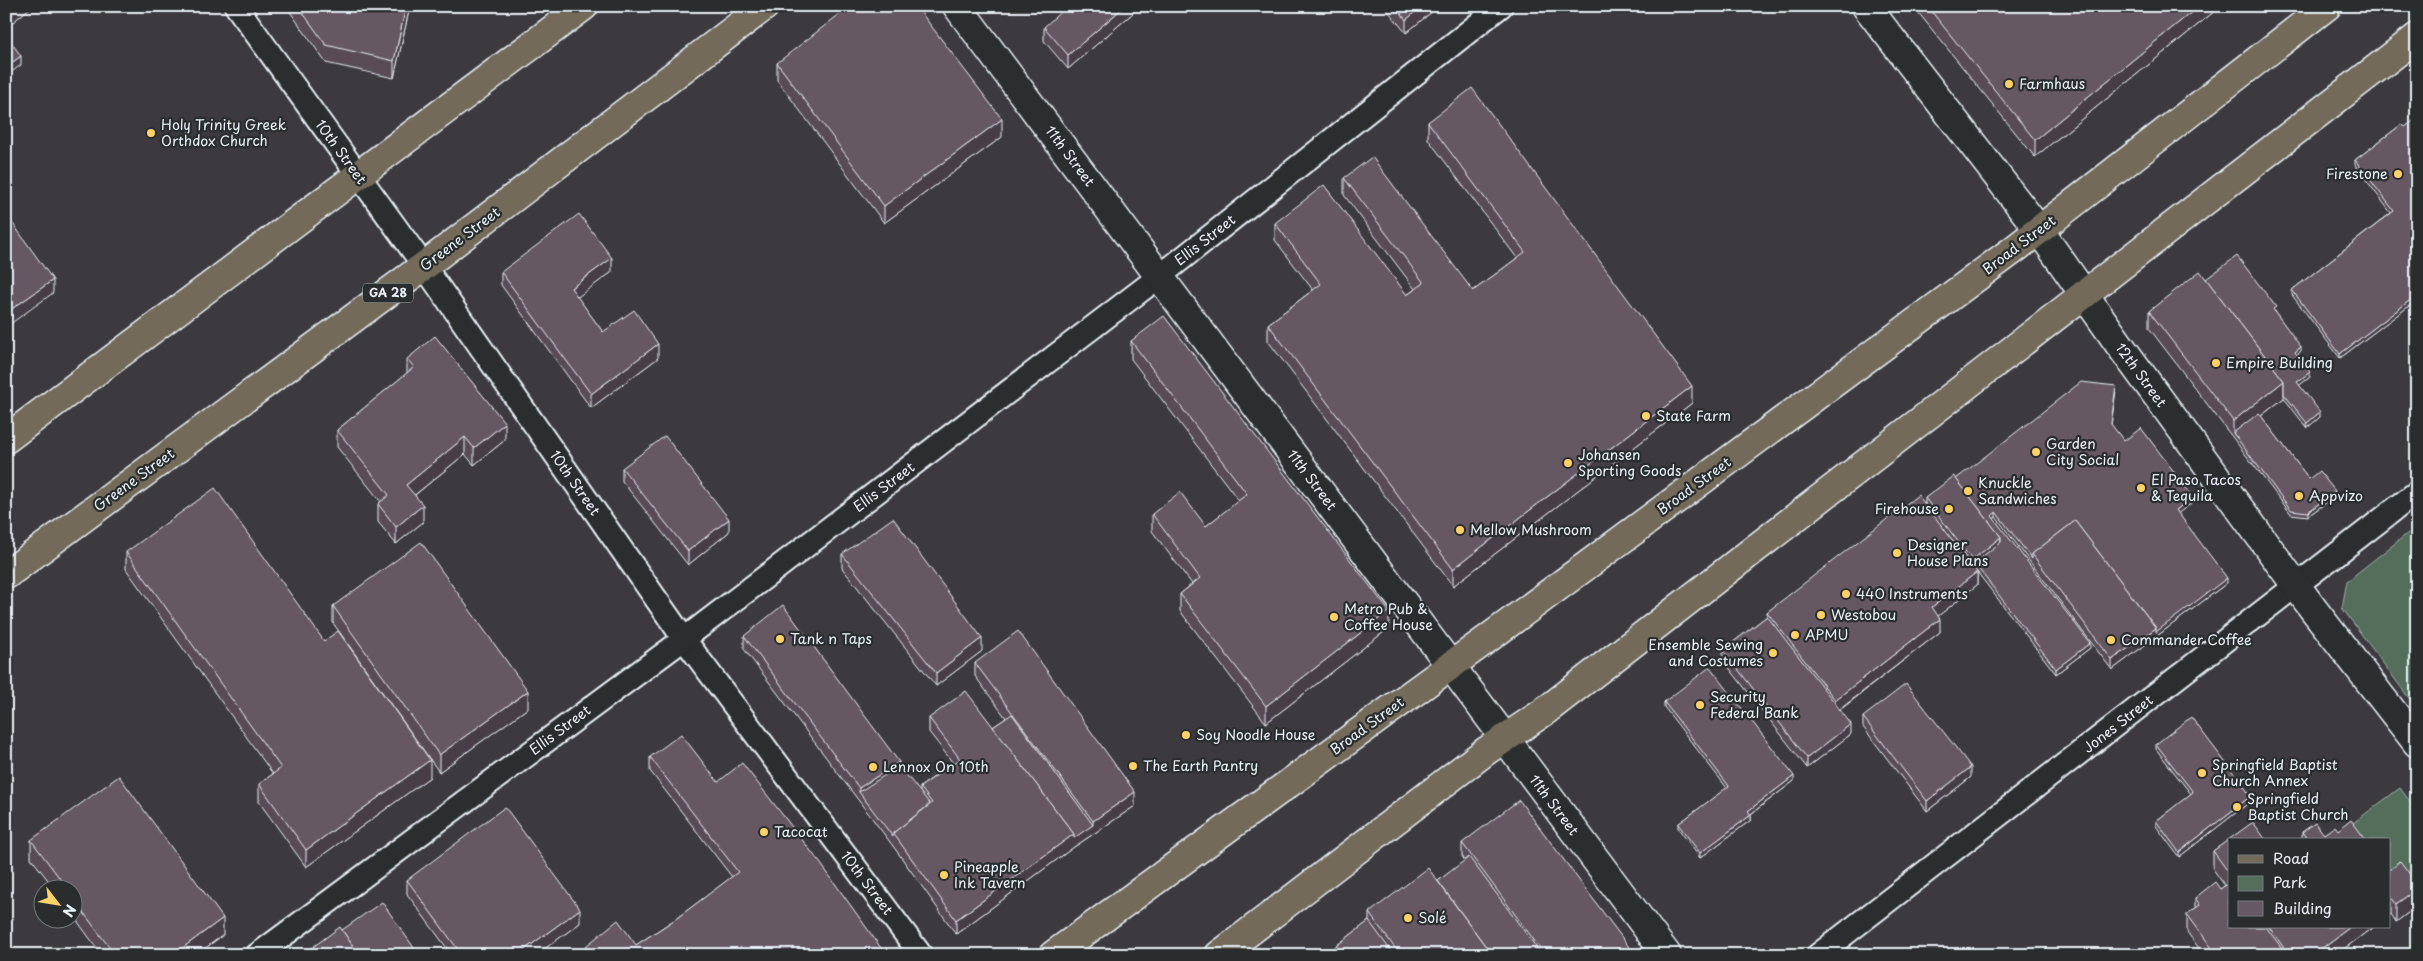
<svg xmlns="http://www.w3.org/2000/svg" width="2423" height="961" viewBox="0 0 2423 961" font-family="'Playpen Sans',sans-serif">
  <rect width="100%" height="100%" fill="#3c3a3e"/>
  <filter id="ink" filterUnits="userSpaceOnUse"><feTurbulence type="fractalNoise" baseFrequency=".02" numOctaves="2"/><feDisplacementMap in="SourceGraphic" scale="10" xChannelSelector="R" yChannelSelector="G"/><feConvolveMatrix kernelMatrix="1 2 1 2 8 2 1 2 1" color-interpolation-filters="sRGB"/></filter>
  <g filter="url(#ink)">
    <!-- green -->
    <g fill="#556e5c" stroke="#9eb0aa">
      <path d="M2417,526V709L2342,608L2347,581Z"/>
      <path d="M2400,788L2417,811V902L2389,887V840H2353L2345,829Z"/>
    </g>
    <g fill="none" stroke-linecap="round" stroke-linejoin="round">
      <!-- street casing -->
      <g stroke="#e8f1f8" stroke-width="26">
        <g id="street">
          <path d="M236,6L424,266L684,639L921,955"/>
          <path d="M257,955L684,639L1160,276L1501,6"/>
          <path d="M1818,955L2417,492"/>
        </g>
      </g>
      <!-- secondary casing -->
      <g stroke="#e8f1f8" stroke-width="31">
        <g id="secondary">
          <path d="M957,6L1667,955"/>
          <path d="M1866,6L2039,230L2119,344L2314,610L2417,743"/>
        </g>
      </g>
      <!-- primary casing -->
      <g stroke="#e8f1f8" stroke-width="31">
        <g id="primary">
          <path d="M6,439L584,6"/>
          <path d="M6,575L424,266L765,6"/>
          <path d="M1053,955L1490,637L2016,248L2327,6"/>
          <path d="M1219,955L1486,751L1544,712L2417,37"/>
        </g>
      </g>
      <!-- street -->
      <use href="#street" stroke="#2a2d2e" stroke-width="22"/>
      <!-- secondary -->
      <use href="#secondary" stroke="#2a2d2e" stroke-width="28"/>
      <!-- primary -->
      <use href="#primary" stroke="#736b5a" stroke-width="28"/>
    </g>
    <!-- wall -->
    <g fill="#584c56" stroke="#e8f1f8">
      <path d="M6,6H32L12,23L6,17Z"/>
      <path d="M286,6H410L394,78L326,63Z"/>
      <path d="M473,6H486L485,9Z"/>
      <path d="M1133,6V13L1068,69L1044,41V27Z"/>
      <path d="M1384,6H1439L1406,33Z"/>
      <path d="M1913,6H2221L2035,157Z"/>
      <path d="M777,63L1002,137L884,223L777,80Z"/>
      <path d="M1428,122L1692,403L1453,586L1268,341V324L1313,290L1275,240V223L1407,295L1415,289L1344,195V178L1473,291L1517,258L1428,139Z"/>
      <path d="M2402,124L2417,300L2340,358L2292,295V290L2391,213L2355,165V160Z"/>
      <path d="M501,272H612L577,297L603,332L658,358L591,408L501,285Z"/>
      <path d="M2206,279L2276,312V313L2301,351L2297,355L2310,377L2299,385L2320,417L2307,428L2284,398L2261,416L2309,479L2335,496L2308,516L2291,514L2149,328V311Z"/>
      <path d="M1131,341L1389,628L1266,723L1180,611V594L1192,584L1152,531V514L1206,526L1239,501L1131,359Z"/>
      <path d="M407,359L505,440L474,465L465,454L415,495L423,522L396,544L378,522V504L381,502L337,447V430L407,373Z"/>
      <path d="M2116,391L2111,425L2124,441L2193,502L2178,513L2227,583L2112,670L1996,517L1994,519L2090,648L2056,674L1977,572V585L1938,616L1940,632L1840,710L1851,734L1807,768L1723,660V650L1767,616V612L1925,504V498L1956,479Z"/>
      <path d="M622,468L729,532L688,565L622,481Z"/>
      <path d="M126,552L324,641L430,777L306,867L259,802V784L273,774L126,569Z"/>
      <path d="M842,554L982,651L936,686L842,568Z"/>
      <path d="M333,606L528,708L439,772L333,623Z"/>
      <path d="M744,636L899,766L920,793V787L953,763L929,732V718L993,727L1006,718L975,676V663L1135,806L1074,847L956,934L893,846L744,649Z"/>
      <path d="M1664,702L1794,781L1751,814V820L1700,858L1678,828V824L1727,788L1664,707Z"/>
      <path d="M1863,717L1971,777L1927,811L1863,727Z"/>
      <path d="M2156,744L2251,801L2179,857L2156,826V821L2191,794L2156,749Z"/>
      <path d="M650,757L718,782L886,955H586V946L636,945L677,918L732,877L650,771Z"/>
      <path d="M2338,830L2366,840H2302V832L2324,834Z"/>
      <path d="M31,840L223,935L196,955H102L72,914V888H54L31,858Z"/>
      <path d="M2229,840V927H2373L2336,955H2204L2187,932V914L2195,908V898L2220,889L2225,886L2213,869V851Z"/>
      <path d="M1462,843L1635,955H1324L1369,921V913L1438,881L1465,861L1462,856Z"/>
      <path d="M2389,870L2417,884V906L2396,922L2391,914L2389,915Z"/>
      <path d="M407,880L580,923L536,955H452L407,894Z"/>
    </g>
    <!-- shaded-wall -->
    <g fill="#473e46" stroke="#e8f1f8">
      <path d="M12,6H32L12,23Z"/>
      <path d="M406,6H410L394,78V61Z"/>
      <path d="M1125,6H1133V13L1068,69V55Z"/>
      <path d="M1422,6H1439L1406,33V20Z"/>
      <path d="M2199,6H2221L2035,157V140Z"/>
      <path d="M21,56V65L6,76V67Z"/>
      <path d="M1002,119V137L884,223V206Z"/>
      <path d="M612,258V272L571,302V288Z"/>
      <path d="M53,280V293L6,327V313Z"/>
      <path d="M2417,295V300L2340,358V354Z"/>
      <path d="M658,344V358L591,408V394Z"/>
      <path d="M2301,347V351L2295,357V352Z"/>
      <path d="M2310,372V377L2297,387V382Z"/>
      <path d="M2284,381V398L2235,436L2233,433V421Z"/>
      <path d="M1692,386V403L1453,586V569Z"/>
      <path d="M2320,412V417L2307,428V423Z"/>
      <path d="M505,423V440L474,465V448Z"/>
      <path d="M465,437V454L406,502V485Z"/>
      <path d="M2335,491V496L2308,516V512Z"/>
      <path d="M2193,497V502L2176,515V510Z"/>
      <path d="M423,505V522L396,544V527Z"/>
      <path d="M1996,512V517L1992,520V516Z"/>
      <path d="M729,519V532L688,565V551Z"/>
      <path d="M2001,537V547L1974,563V567L1972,569V560Z"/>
      <path d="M1977,572V585L1932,621V607Z"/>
      <path d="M2227,578V583L2112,670V660L2156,628Z"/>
      <path d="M1389,611V628L1266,723V706Z"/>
      <path d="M1940,619V632L1835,713V700Z"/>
      <path d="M982,638V651L936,686V673Z"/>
      <path d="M2090,643V648L2056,674V669Z"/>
      <path d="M528,691V708L439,772V755Z"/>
      <path d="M1851,724V734L1807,768V758Z"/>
      <path d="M430,760V777L306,867V850Z"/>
      <path d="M899,762V776L859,792V788Z"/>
      <path d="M1971,767V777L1927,811V801Z"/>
      <path d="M1794,776V781L1748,816V811Z"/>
      <path d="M1135,792V806L1074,847L956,934V920L1074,834L1093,825V821Z"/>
      <path d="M2251,796V801L2179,857V852Z"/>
      <path d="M1751,815V820L1700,858V853Z"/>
      <path d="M2417,889V906L2396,922V904Z"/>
      <path d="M2391,897V914L2389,915V898Z"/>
      <path d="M580,909V923L536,955H524V950Z"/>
      <path d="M223,918V935L196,955H173Z"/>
      <path d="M2350,927H2373L2336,955H2313Z"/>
    </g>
    <!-- building -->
    <g fill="#665864" stroke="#e8f1f8">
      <path d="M298,6H406L394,61L326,45Z"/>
      <path d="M850,6H916L1002,119L884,206L777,63Z"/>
      <path d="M1067,6H1125L1068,55L1044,27Z"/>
      <path d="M1395,6H1422L1406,20Z"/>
      <path d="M1927,6H2199L2035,140Z"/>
      <path d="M6,35L21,56L6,67Z"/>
      <path d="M1472,88L1692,386L1453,569L1268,324L1321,284L1275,223L1324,185L1407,295L1424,283L1344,178L1372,157L1473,291L1525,252L1428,122Z"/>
      <path d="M2417,118V295L2340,354L2292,290L2394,211L2355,160L2402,124L2405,127Z"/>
      <path d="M6,214L53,280L6,313Z"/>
      <path d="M579,214L612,258L571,288L603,332L634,310L658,344L591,394L501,272Z"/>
      <path d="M2237,256L2276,307L2273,309L2301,347L2295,352L2310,372L2297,382L2320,412L2307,423L2284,394V381L2206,279Z"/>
      <path d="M2200,271L2284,381L2233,421L2149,311Z"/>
      <path d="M1164,316L1389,611L1266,706L1180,594L1200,578L1152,514L1180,492L1206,526L1247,494L1131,341Z"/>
      <path d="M435,336L505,423L474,448L465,437L406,485L423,505L396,527L378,504L389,495L337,430L414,367L407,359Z"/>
      <path d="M2081,382L2116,386L2111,424L2124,441L2141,428L2193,497L2176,510L2227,578L2156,632V628L2075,521L2032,554V559L1996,512L1992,516L2090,643L2056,669L1974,563L2001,542V537L1956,479Z"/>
      <path d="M2259,413L2309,479L2319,471L2335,491L2308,512L2291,510L2233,433Z"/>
      <path d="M665,436L729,519L688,551L622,468Z"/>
      <path d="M1954,476L2001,537L1972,560L1925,498Z"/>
      <path d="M215,488L324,641L338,631L430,760L306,850L259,784L281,768L126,552Z"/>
      <path d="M1918,495L1977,572L1932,607L1940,619L1835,700L1767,612Z"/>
      <path d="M893,518L982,638L936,673L842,554Z"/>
      <path d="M2075,521L2156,628L2112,660L2032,554Z"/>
      <path d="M421,542L528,691L439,755L333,606Z"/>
      <path d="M783,605L899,762L859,788L744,636Z"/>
      <path d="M1767,616L1851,724L1807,758L1723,650Z"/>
      <path d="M1018,631L1135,792L1093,821L975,663Z"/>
      <path d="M1710,667L1794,776L1748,811L1751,815L1700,853L1678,824L1729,786L1664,702Z"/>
      <path d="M1906,684L1971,767L1927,801L1863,717Z"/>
      <path d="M966,691L1074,834L956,920L893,833L932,803L920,787L960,759L929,718Z"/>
      <path d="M1012,714L1093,825L1074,838V834L993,727Z"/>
      <path d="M2191,717L2251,796L2179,852L2156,821L2193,792L2156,744Z"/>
      <path d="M681,734L718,782L742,763L821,864L886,955H591L586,946L618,920L636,945L677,918L738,872L650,757Z"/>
      <path d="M899,766L930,804L893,833V837L859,792Z"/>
      <path d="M119,776L223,918L173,955H115L72,897V888H67L31,840Z"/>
      <path d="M1519,800L1635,955H1545L1462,843Z"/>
      <path d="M505,807L580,909L524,950L527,955H462L407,880Z"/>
      <path d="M2351,820L2366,840H2320L2319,838L2317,840H2308L2302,832L2315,823L2324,834L2335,826L2338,830Z"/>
      <path d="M2253,822L2266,840H2229V873L2213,851Z"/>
      <path d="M1469,857L1542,955H1492L1438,881Z"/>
      <path d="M2400,861L2417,884V889L2396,904L2391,897L2389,898V870Z"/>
      <path d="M1428,868L1492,955H1400L1369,913Z"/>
      <path d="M2215,882L2220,889L2229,883V927H2266L2287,955H2217L2187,914L2200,905L2195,898Z"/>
      <path d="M382,902L419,955H359L342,930Z"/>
      <path d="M1369,921L1394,955H1324Z"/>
      <path d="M340,927L359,955H302Z"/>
      <path d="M2269,927H2350L2313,955H2289Z"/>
    </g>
  </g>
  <!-- markers -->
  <g fill="#ffd166" stroke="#2a2d2e" stroke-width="2">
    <circle cx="2009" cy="84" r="5"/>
    <circle cx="151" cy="133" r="5"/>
    <circle cx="2398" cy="174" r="5"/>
    <circle cx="2216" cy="363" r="5"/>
    <circle cx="1646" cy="416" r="5"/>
    <circle cx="2036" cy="452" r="5"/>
    <circle cx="1568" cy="463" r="5"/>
    <circle cx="2141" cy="488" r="5"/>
    <circle cx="1968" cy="491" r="5"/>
    <circle cx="2299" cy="496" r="5"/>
    <circle cx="1949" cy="509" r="5"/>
    <circle cx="1460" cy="530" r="5"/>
    <circle cx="1897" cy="553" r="5"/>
    <circle cx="1846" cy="594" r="5"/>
    <circle cx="1821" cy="615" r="5"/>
    <circle cx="1334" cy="617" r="5"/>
    <circle cx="1795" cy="635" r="5"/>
    <circle cx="780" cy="639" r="5"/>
    <circle cx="2111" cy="640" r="5"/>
    <circle cx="1773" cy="653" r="5"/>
    <circle cx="1700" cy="705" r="5"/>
    <circle cx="1186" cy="735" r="5"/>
    <circle cx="1133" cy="766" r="5"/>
    <circle cx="873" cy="767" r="5"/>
    <circle cx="2202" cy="773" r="5"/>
    <circle cx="2237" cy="807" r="5"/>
    <circle cx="764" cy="832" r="5"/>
    <circle cx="944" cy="875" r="5"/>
    <circle cx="1408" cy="918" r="5"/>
  </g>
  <g text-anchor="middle" stroke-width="4.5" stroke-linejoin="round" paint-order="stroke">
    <!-- shield labels -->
    <rect fill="#2a2d2e" stroke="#afb6bb" stroke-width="1" x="363" y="283.5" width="50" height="19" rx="4"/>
    <g font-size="12" font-weight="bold" fill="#e8f1f8">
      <text x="388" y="297">GA 28</text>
    </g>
    <!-- poi labels -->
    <g font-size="14" fill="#e8f1f8" stroke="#2a2d2e" text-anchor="start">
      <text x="2019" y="89">Farmhaus</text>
      <text x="161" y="130">Holy Trinity Greek<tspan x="161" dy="16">Orthdox Church</tspan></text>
      <text x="2388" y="179" text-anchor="end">Firestone</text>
      <text x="2226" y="368">Empire Building</text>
      <text x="1656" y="421">State Farm</text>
      <text x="2046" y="449">Garden<tspan x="2046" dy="16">City Social</tspan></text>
      <text x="1578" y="460">Johansen<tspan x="1578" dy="16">Sporting Goods</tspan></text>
      <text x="2151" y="485">El Paso Tacos<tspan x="2151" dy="16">&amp; Tequila</tspan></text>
      <text x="1978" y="488">Knuckle<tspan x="1978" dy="16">Sandwiches</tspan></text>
      <text x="2309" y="501">Appvizo</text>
      <text x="1939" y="514" text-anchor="end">Firehouse</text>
      <text x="1470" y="535">Mellow Mushroom</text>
      <text x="1907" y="550">Designer<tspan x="1907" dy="16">House Plans</tspan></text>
      <text x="1856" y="599">440 Instruments</text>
      <text x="1344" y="614">Metro Pub &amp;<tspan x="1344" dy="16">Coffee House</tspan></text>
      <text x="1831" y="620">Westobou</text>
      <text x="1805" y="640">APMU</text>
      <text x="790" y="644">Tank n Taps</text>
      <text x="2121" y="645">Commander Coffee</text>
      <text x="1763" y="650" text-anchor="end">Ensemble Sewing<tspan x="1763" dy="16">and Costumes</tspan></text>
      <text x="1710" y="702">Security<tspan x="1710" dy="16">Federal Bank</tspan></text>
      <text x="1196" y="740">Soy Noodle House</text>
      <text x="2212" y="770">Springfield Baptist<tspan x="2212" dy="16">Church Annex</tspan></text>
      <text x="1143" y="771">The Earth Pantry</text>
      <text x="883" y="772">Lennox On 10th</text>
      <text x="2247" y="804">Springfield<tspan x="2247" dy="16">Baptist Church</tspan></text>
      <text x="774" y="837">Tacocat</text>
      <text x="954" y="872">Pineapple<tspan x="954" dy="16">Ink Tavern</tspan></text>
      <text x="1418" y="923">Solé</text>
    </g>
    <!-- street labels -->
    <g font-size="14" fill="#e8f1f8" stroke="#2a2d2e">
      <text transform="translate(341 152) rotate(54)" y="5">10th Street</text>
      <text transform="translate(1070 156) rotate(53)" y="5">11th Street</text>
      <text transform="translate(460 239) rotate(-37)" y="5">Greene Street</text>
      <text transform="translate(1205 240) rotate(-38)" y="5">Ellis Street</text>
      <text transform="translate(2019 245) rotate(-37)" y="5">Broad Street</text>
      <text transform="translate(2141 375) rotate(54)" y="5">12th Street</text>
      <text transform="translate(134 480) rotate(-36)" y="5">Greene Street</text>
      <text transform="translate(1312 480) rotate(53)" y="5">11th Street</text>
      <text transform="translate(575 483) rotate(55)" y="5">10th Street</text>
      <text transform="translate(1694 486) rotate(-36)" y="5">Broad Street</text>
      <text transform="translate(884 487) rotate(-37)" y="5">Ellis Street</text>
      <text transform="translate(2118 724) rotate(-38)" y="5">Jones Street</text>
      <text transform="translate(1367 726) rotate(-36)" y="5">Broad Street</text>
      <text transform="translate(560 730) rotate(-37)" y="5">Ellis Street</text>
      <text transform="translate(1554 805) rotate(53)" y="5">11th Street</text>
      <text transform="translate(867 883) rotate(53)" y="5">10th Street</text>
    </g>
  </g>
  <!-- margin -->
  <rect width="2423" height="961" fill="none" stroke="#2a2d2e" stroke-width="25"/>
  <rect x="12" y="12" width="2398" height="936" fill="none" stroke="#e8f1f8" stroke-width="2" filter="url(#ink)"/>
  <!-- legend -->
  <rect x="2228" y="838" width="162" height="90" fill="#2a2d2e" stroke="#767b7f"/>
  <rect x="2238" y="855" width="25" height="8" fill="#736b5a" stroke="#767b7f"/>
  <text x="2273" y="864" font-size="15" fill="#e8f1f8">Road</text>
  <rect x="2238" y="876" width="25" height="15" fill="#556e5c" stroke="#767b7f"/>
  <text x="2273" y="888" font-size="15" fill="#e8f1f8">Park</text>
  <rect x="2238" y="901" width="25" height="15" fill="#665864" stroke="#767b7f"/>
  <text x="2273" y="914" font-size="15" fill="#e8f1f8">Building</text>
  <!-- north arrow -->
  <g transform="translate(58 904) rotate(121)"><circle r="24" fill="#2a2d2e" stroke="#767b7f"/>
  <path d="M0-4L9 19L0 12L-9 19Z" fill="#ffd166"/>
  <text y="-8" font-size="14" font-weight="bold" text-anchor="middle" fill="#e8f1f8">N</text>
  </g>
</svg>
